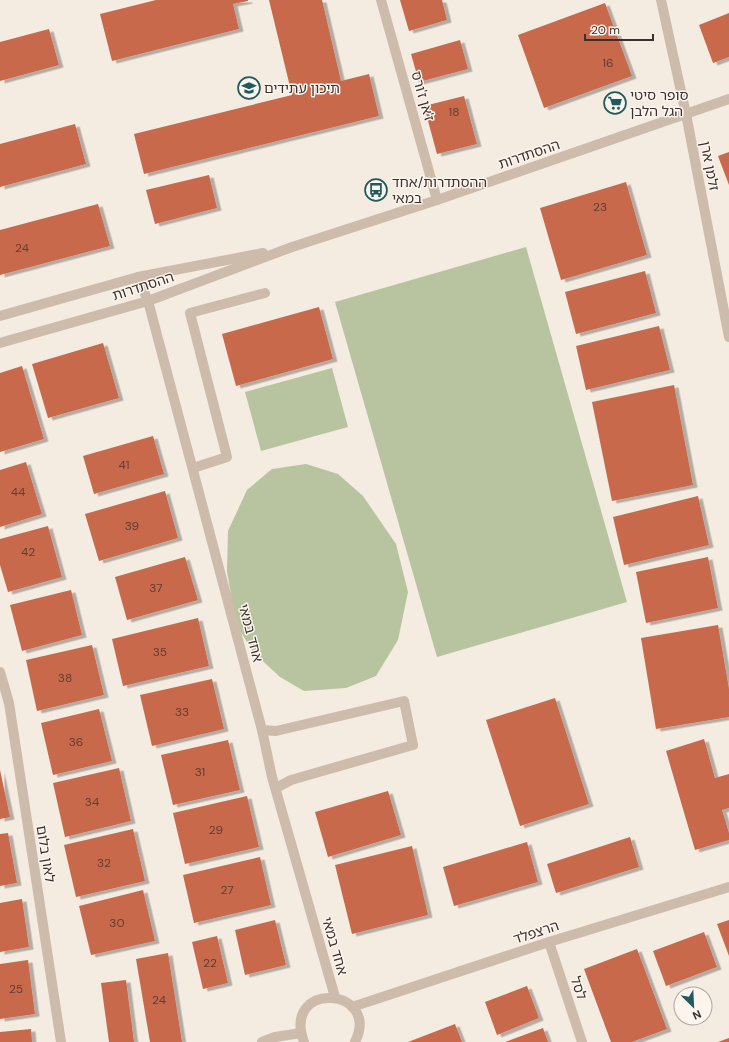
<svg xmlns="http://www.w3.org/2000/svg" width="729" height="1042" viewBox="0 0 729 1042" font-family="'DM Sans','Noto Sans Hebrew',sans-serif">
  <defs>
    <filter id="shadow"><feDropShadow dx="4.5" dy="2.5" stdDeviation="0" flood-color="#0004"/></filter>
  </defs>
  <rect width="100%" height="100%" fill="#f4ebe1"/>
  <!-- green -->
  <g fill="#b8c4a0">
    <path d="M526,247L627,602L437,657L335,302Z"/>
    <path d="M332,368L348,427L261,451L245,392Z"/>
    <path d="M306,464L338,474L363,496L396,544L408,592L398,640L376,676L346,688L304,691L280,677L253,652L236,624L227,571L228,531L247,490L272,469Z"/>
  </g>
  <!-- building -->
  <g fill="#c8694b" filter="url(#shadow)">
    <path d="M156,0H248V1L233,4L239,29L112,61L100,14Z"/>
    <path d="M269,0H322L341,81L369,74L379,116L144,174L134,134L292,95Z"/>
    <path d="M400,0H442L447,20L409,31Z"/>
    <path d="M605,3L632,76L544,108L518,35Z"/>
    <path d="M729,13V57L713,63L699,25Z"/>
    <path d="M49,29L59,65L0,81V42Z"/>
    <path d="M460,40L468,69L419,82L411,54Z"/>
    <path d="M464,96L477,144L437,154L424,106Z"/>
    <path d="M75,124L86,164L0,187V144Z"/>
    <path d="M729,152V185L718,156Z"/>
    <path d="M209,175L217,208L155,224L146,190Z"/>
    <path d="M626,182L647,255L561,280L540,208Z"/>
    <path d="M98,204L110,246L0,275V230Z"/>
    <path d="M645,271L656,313L576,334L565,292Z"/>
    <path d="M319,307L333,359L236,386L222,334Z"/>
    <path d="M659,326L670,370L586,390L576,346Z"/>
    <path d="M103,343L119,398L48,418L32,364Z"/>
    <path d="M22,366L44,439L0,452V373Z"/>
    <path d="M674,385L693,485L612,501L592,402Z"/>
    <path d="M153,436L164,474L94,494L83,456Z"/>
    <path d="M26,462L42,514L0,527V470Z"/>
    <path d="M165,491L178,538L99,561L85,514Z"/>
    <path d="M698,496L709,545L624,565L613,517Z"/>
    <path d="M48,526L62,577L8,592L0,565V539Z"/>
    <path d="M185,557L198,600L127,620L115,577Z"/>
    <path d="M708,557L718,608L646,623L636,572Z"/>
    <path d="M71,590L82,635L22,651L10,605Z"/>
    <path d="M198,618L209,666L123,686L112,639Z"/>
    <path d="M718,625L729,689V717L656,729L641,638Z"/>
    <path d="M92,645L104,695L37,711L26,660Z"/>
    <path d="M212,679L224,729L152,746L140,695Z"/>
    <path d="M555,698L589,804L520,826L486,720Z"/>
    <path d="M99,709L112,761L53,775L41,723Z"/>
    <path d="M704,739L715,778L729,774V808L722,810L729,833V840L695,850L666,751Z"/>
    <path d="M228,740L240,790L173,805L161,755Z"/>
    <path d="M119,768L131,821L65,837L53,783Z"/>
    <path d="M0,770L10,817L0,819Z"/>
    <path d="M388,791L401,835L328,857L315,812Z"/>
    <path d="M247,796L259,847L185,864L173,813Z"/>
    <path d="M133,829L145,881L76,897L64,845Z"/>
    <path d="M8,833L17,883L0,886V834Z"/>
    <path d="M630,837L639,867L556,893L547,864Z"/>
    <path d="M527,842L538,882L454,906L443,867Z"/>
    <path d="M412,846L428,915L352,934L335,865Z"/>
    <path d="M260,857L271,905L194,923L183,875Z"/>
    <path d="M143,890L155,941L91,955L79,906Z"/>
    <path d="M22,899L29,947L0,952V903Z"/>
    <path d="M275,920L286,965L245,975L235,930Z"/>
    <path d="M729,920V956L717,924Z"/>
    <path d="M704,932L717,967L666,986L653,951Z"/>
    <path d="M217,936L228,983L203,989L192,942Z"/>
    <path d="M637,949L667,1029L632,1042H611L584,969Z"/>
    <path d="M168,953L182,1042H150L136,959Z"/>
    <path d="M28,960L35,1014L0,1019V964Z"/>
    <path d="M126,980L134,1042H109L101,983Z"/>
    <path d="M527,986L539,1018L497,1035L485,1002Z"/>
    <path d="M455,1024L462,1042H408Z"/>
    <path d="M543,1028L548,1042H505Z"/>
    <path d="M31,1029L32,1042H0V1032Z"/>
    <path d="M729,1038V1042H718Z"/>
  </g>
  <g fill="none" stroke-linecap="round" stroke-linejoin="round">
    <!-- minor -->
    <g stroke="#cdbbac" stroke-width="10">
      <path d="M381,0L437,200"/>
      <path d="M661,0L686,114L729,337"/>
      <path d="M138,277L148,301L262,730L272,777L335,997"/>
      <path d="M0,316L138,277L263,253"/>
      <path d="M0,343L148,301L292,247L437,200L729,99"/>
      <path d="M193,468L227,457L190,313L265,293"/>
      <path d="M0,672L9,703L61,1042"/>
      <path d="M262,730L276,731L404,701L413,745L291,780L276,788"/>
      <path d="M549,942L582,1042"/>
      <path d="M352,1007L549,942L729,887"/>
      <path d="M262,1042L275,1037L301,1033"/>
      <path d="M304,1042C281,980 382,987 355,1042"/>
    </g>
  </g>
  <!-- icons -->
  <defs>
    <g id="school-ring" transform="scale(1.15)"><circle r="9.5" fill="#fbf5ee" stroke="#1f5a5e" stroke-width="1.5"/><path d="M0-5L7-2L0 1L-7-2ZM-4 1L0 2.5L4 1V4Q0 6-4 4Z" fill="#1f5a5e"/></g>
    <g id="supermarket-ring" transform="scale(1.15)"><circle r="9.5" fill="#fbf5ee" stroke="#1f5a5e" stroke-width="1.5"/><path d="M-6-5.5h2.5l.6 2H6L4.5 2H-2.5L-4.4-4H-6ZM-1.5 3.2a1.3 1.3 0 1 0 .1 0ZM3 3.2a1.3 1.3 0 1 0 .1 0Z" fill="#1f5a5e"/></g>
    <g id="bus-ring" transform="scale(1.15)"><circle r="9.5" fill="#fbf5ee" stroke="#1f5a5e" stroke-width="1.5"/><path d="M-5-6H5V4H4V6H2V4H-2V6H-4V4H-5ZM-3.5-4V0h7V-4ZM-3.5 1.2v1.5H-2V1.2ZM2 1.2v1.5H3.5V1.2Z" fill="#1f5a5e"/></g>
  </defs>
  <g fill-rule="evenodd">
    <use href="#school-ring" x="249" y="88"/>
    <use href="#supermarket-ring" x="615" y="103"/>
    <use href="#bus-ring" x="376" y="190"/>
  </g>
  <g text-anchor="middle" stroke-width="3" stroke-linejoin="round" paint-order="stroke">
    <!-- number labels -->
    <g font-size="12" fill="#5e3e33">
      <text x="608" y="67">16</text>
      <text x="454" y="116">18</text>
      <text x="600" y="211">23</text>
      <text x="22" y="252">24</text>
      <text x="124" y="469">41</text>
      <text x="18" y="496">44</text>
      <text x="132" y="530">39</text>
      <text x="28" y="556">42</text>
      <text x="156" y="592">37</text>
      <text x="160" y="656">35</text>
      <text x="65" y="682">38</text>
      <text x="182" y="716">33</text>
      <text x="76" y="746">36</text>
      <text x="200" y="776">31</text>
      <text x="92" y="806">34</text>
      <text x="216" y="834">29</text>
      <text x="104" y="867">32</text>
      <text x="227" y="894">27</text>
      <text x="117" y="927">30</text>
      <text x="210" y="967">22</text>
      <text x="16" y="993">25</text>
      <text x="159" y="1004">24</text>
    </g>
    <!-- poi labels -->
    <g font-size="14" fill="#3b302b" stroke="#fbf5ee" text-anchor="start">
      <text x="264" y="93">תיכון עתידים</text>
      <text x="630" y="100">סופר סיטי<tspan x="630" dy="16">הגל הלבן</tspan></text>
      <text x="392" y="187">ההסתדרות/אחד<tspan x="392" dy="16">במאי</tspan></text>
    </g>
    <!-- street labels -->
    <g font-size="14" fill="#3b302b" stroke="#fbf5ee">
      <text transform="translate(423 96) rotate(74)" y="5">ז'אן ז'ורס</text>
      <text transform="translate(529 154) rotate(-19)" y="5">ההסתדרות</text>
      <text transform="translate(710 166) rotate(79)" y="5">זלמן ארן</text>
      <text transform="translate(143 286) rotate(-18)" y="5">ההסתדרות</text>
      <text transform="translate(251 633) rotate(75)" y="5">אחד במאי</text>
      <text transform="translate(46 854) rotate(81)" y="5">לאון בלום</text>
      <text transform="translate(536 932) rotate(-18)" y="5">הרצפלד</text>
      <text transform="translate(335 946) rotate(74)" y="5">אחד במאי</text>
      <text transform="translate(579 988) rotate(71)" y="5">לסל</text>
    </g>
  </g>
  <!-- north arrow -->
  <g transform="translate(693 1006) rotate(156)"><circle r="19" fill="#fbf5ee" stroke="#aea6a0"/>
  <path d="M0-3L7 15L0 10L-7 15Z" fill="#1f5a5e"/>
  <text y="-6" font-size="11" font-weight="bold" text-anchor="middle" fill="#3b302b">N</text>
  </g>
  <!-- scale -->
  <path d="M585 34v6h68v-6" fill="none" stroke="#3b302b" stroke-width="2"/>
  <text x="591" y="34" font-size="12" fill="#3b302b" stroke="#fbf5ee" stroke-width="3" paint-order="stroke">20 m</text>
</svg>
